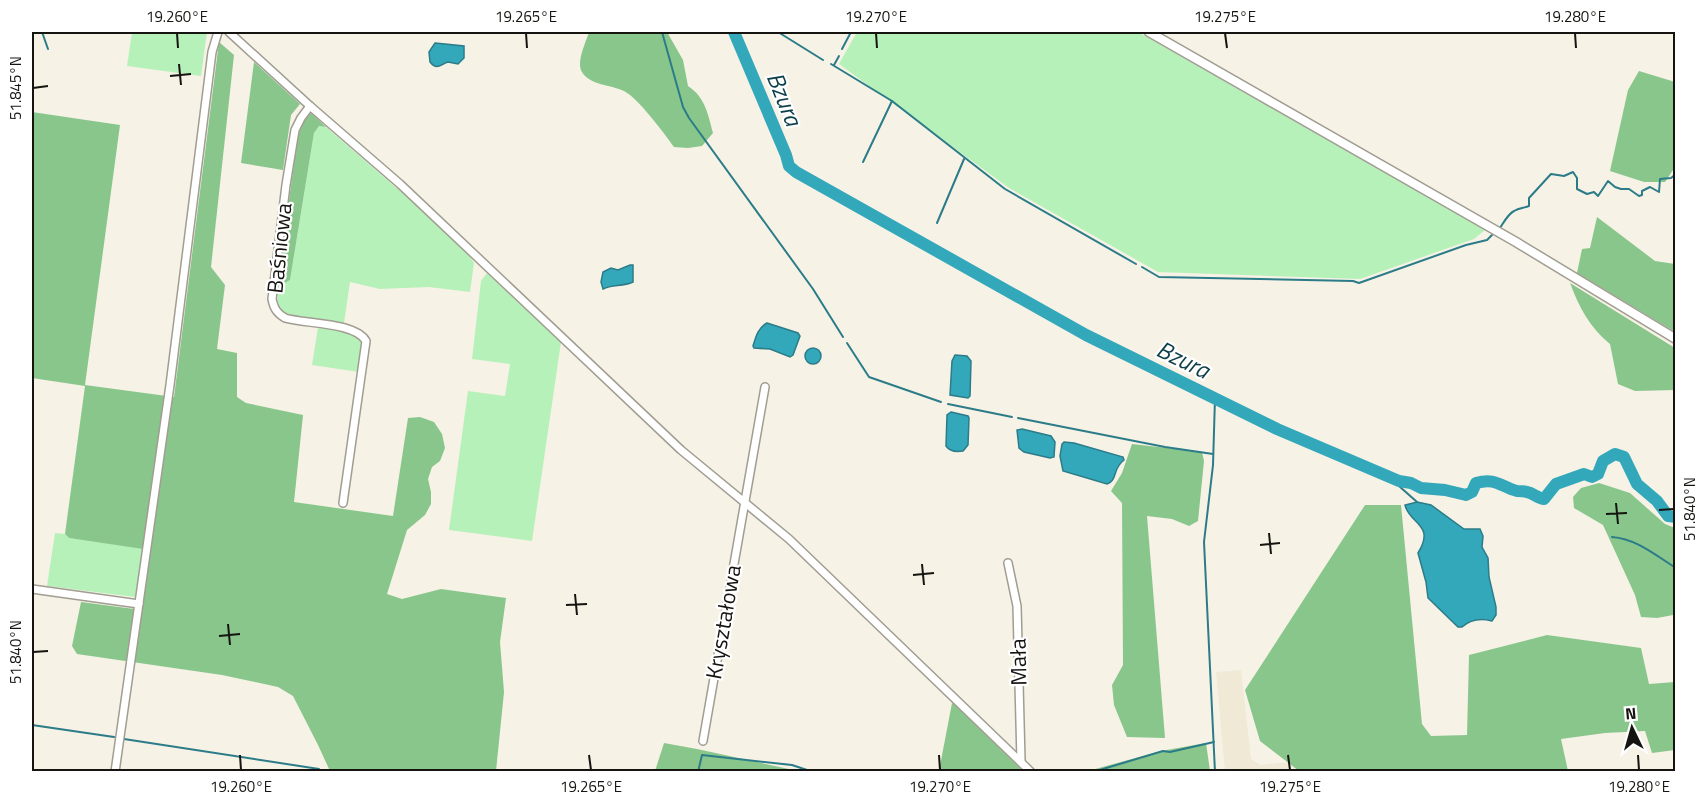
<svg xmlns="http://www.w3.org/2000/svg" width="1707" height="803" viewBox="0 0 1707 803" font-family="'Titillium Web',sans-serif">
  <rect width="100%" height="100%" fill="#f6f2e6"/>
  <!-- built -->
  <path fill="#efe9d5" d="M1241,670L1251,759L1261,765L1290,762L1291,771H1225L1216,672Z"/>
  <!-- green -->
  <g fill="#b7f1ba">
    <path d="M132,32H207L201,76L127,66Z"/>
    <path d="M857,32H1138L1485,230L1474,239L1360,279L1158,272L1009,188L839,64Z"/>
    <path d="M319,126L326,127L415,204L468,254L474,263L470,292L429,287L380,289L350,282L344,323C331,321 290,320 282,311C276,305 278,295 277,287L290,280L314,133Z"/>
    <path d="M487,273L561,342L532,541L449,530L468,391L505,396L510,364L472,359L481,281Z"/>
    <path d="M318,327L341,330L359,338L364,349L359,372L312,365Z"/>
    <path d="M55,533L65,534L69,538L143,548L135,597L47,586Z"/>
  </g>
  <!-- forest -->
  <g fill="#89c68c">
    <path d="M589,32H667L683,60L688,86C705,97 708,114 713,133L702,146L688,148L674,147C664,133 638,98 624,91C612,85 589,85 582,72C576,62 586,42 589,32Z"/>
    <path d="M219,42L234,55L211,267L225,285L217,349L237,353V397L246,403L303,415L294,502L393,516L408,418L420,417L434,422L442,434L445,448L440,461L432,467L428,479L431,492V504L425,515L407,530L387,594L402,599L441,589L506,598L500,642L504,692L496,771H330L318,745L293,696L278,687L222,675L77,654L72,646L81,602L142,610L150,550L69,538L65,534L85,386L32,378V112L120,125L85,385L174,397Z"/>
    <path d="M254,62L300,104L291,115L283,170L241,163Z"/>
    <path d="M1639,71L1675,82V167L1665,182H1644L1610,171L1628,90Z"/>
    <path d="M311,113L326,127L319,126L314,133L290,280L277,287L298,135L305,119Z"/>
    <path d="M1597,217L1655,261L1675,264V332L1577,273L1582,249L1590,248Z"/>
    <path d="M1570,283L1675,348V390L1635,391L1618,384L1610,344C1590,328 1579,307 1570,283Z"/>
    <path d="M1132,444L1202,452L1204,461L1198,521L1189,526L1172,519L1147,516L1165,738L1127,737L1114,705L1112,685L1123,665L1122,503L1111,491L1122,473Z"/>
    <path d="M1599,483L1630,493L1665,524L1675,528L1676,608L1673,615L1657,618L1641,617L1635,595L1603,525L1574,508L1573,497L1581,488Z"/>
    <path d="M1365,505H1401L1422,724L1431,736L1467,735L1469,655L1547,635L1641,648L1649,684L1675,682V750L1652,753L1645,731L1605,733L1561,739L1568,771H1299L1260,741L1245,690Z"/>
    <path d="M952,703L954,704L1023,771H939Z"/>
    <path d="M664,743L697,749L798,771H655Z"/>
    <path d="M1206,743L1210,771H1088L1161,751Z"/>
  </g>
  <!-- water -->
  <g fill="#34a8bb" stroke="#2b7c88" stroke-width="1.5">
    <path d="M435,43L464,46V58L458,64L448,62C441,64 437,71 430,62L429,52Z"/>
    <path d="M630,265H633V282C622,287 613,284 603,289L601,282L603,272L611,268L618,270Z"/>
    <path d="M767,323L798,333L800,336L793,355L790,357L770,349L754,348L753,346C756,336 758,328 767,323Z"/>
    <circle cx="813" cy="356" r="8"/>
    <path d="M955,355L967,356L971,361L970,396L968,398L950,395L952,361Z"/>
    <path d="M951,412L968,416L969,418L968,445L963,451C957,452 950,452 946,446L947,415Z"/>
    <path d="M1022,429L1051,436L1055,442L1054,457L1050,458L1024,452L1019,448L1017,430Z"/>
    <path d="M1064,442L1074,443L1123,457L1124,460C1112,469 1118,480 1107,484L1063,471L1060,456L1062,444Z"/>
    <path d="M1417,502L1431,505L1464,529H1480L1483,536L1482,547L1488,558L1489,577L1496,607V615L1492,621C1481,618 1471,619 1462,627H1458L1428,598L1426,582L1418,553C1436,524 1409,524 1405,505Z"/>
  </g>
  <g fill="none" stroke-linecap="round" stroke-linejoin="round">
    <!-- stream -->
    <g stroke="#2b7c88" stroke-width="2">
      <path d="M42,32L48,49"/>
      <path d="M662,32L683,107L689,118L813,289L843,337"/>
      <path d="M778,32L823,60"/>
      <path d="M842,49L851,32"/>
      <path d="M831,64L892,101L1005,189L1136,264"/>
      <path d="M834,65L839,56"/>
      <path d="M863,162L892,101"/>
      <path d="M937,223L964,159"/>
      <path d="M1500,228C1504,222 1508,214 1514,211C1519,208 1524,208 1529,206V198L1551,174L1564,176L1573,172L1577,178V189L1587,194L1594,192L1598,196L1608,181L1615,187L1621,189H1629L1639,196L1642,195V191L1650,187L1659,192L1660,179L1671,178L1676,174"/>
      <path d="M1142,267L1159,277L1353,281L1359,283L1466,245L1487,240L1492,235"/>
      <path d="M847,343L869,377L941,402"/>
      <path d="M948,404L1012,417"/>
      <path d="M1018,418L1165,447L1213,454"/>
      <path d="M1399,481V486L1417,502"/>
      <path d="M1612,537C1637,539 1655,555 1676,568"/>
      <path d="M32,725L114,737"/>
      <path d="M124,739L319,769L320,772"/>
      <path d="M698,772L702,755L792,765L813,772"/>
      <path d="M963,772L968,770L977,772"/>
      <path d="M1093,772L1163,751L1170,752L1214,742"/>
      <path d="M1215,772L1204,542L1213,465L1215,398"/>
    </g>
    <!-- river -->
    <path stroke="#34a8bb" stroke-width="12" d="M734,32L786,155L789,166L796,172L1086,335L1277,429L1399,481L1411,483L1421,488L1445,490L1466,495L1472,492L1476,483C1496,477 1501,487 1517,491C1521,491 1524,491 1527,492C1533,493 1537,498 1544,499L1556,484L1584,474L1592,477L1598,474L1603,461L1615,454L1624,457L1637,484L1657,501L1668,516L1676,517"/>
    <!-- minor casing -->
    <g stroke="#a19d92" stroke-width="10">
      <g id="minor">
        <path d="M229,32L310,106L400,184L681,450L789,539L1031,772"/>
        <path d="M310,106L301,118L295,130L286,185L272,299C274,309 277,313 285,318C305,324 355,322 366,341L343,503"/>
        <path d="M1008,563L1017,606L1021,761"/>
        <path d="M32,589L139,604"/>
        <path d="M703,741L765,387"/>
        <path d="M115,772L170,385L212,52L218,32"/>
      </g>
    </g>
    <!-- tertiary casing -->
    <g stroke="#a19d92" stroke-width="11">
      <path id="tertiary" d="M1149,32L1516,242L1676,339"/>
    </g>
    <!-- minor -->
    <use href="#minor" stroke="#fff" stroke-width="7"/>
    <!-- tertiary -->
    <use href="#tertiary" stroke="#fff" stroke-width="8"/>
  </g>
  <!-- ticks -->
  <path fill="none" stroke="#151410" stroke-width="2" d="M177,33L178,48M526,33L527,48M876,33L877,48M1225,33L1227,48M1575,33L1576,48M179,64L181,85M170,76L191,74M33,88L48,86M1616,503L1618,524M1659,510L1674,509M1606,514L1627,513M1269,533L1271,554M1260,545L1280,543M922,564L924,585M913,575L934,573M575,594L577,615M566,605L587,604M228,624L230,645M219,636L240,634M33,652L48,651M240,755L241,770M589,755L591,770M939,755L940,770M1288,755L1290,770M1638,755L1639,770"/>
  <g text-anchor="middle" stroke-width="4.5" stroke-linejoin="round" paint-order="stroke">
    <!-- street labels -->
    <g font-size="22" fill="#151410" stroke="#fff">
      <text transform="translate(279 248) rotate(-84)" y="8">Baśniowa</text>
      <text transform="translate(723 622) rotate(-80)" y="8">Kryształowa</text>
      <text transform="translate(1018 662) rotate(-91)" y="8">Mała</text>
    </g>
    <!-- water labels -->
    <g font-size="24" font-style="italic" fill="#0c3f48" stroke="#fff">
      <text transform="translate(784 99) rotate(68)" y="8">Bzura</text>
      <text transform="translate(1183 360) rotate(26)" y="8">Bzura</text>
    </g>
  </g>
  <!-- border -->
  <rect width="1707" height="803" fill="none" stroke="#ffffff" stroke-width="66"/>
  <!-- north arrow -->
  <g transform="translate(1632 728) rotate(355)" stroke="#ffffff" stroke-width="4.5" paint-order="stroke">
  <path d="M0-4.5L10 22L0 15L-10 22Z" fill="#151410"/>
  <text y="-9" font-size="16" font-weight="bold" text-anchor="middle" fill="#151410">N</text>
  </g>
  <rect x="33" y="33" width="1641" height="737" fill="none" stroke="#151410" stroke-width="2"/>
  <g font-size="15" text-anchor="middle" fill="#151410">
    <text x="177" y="22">19.260°E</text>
    <text x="526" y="22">19.265°E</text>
    <text x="876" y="22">19.270°E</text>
    <text x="1225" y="22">19.275°E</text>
    <text x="1575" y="22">19.280°E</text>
    <text transform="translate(16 88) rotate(-90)" y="5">51.845°N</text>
    <text transform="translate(1690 509) rotate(-90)" y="5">51.840°N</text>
    <text transform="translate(16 652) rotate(-90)" y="5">51.840°N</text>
    <text x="241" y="792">19.260°E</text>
    <text x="591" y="792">19.265°E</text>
    <text x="940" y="792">19.270°E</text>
    <text x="1290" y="792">19.275°E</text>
    <text x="1639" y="792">19.280°E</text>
  </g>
</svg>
